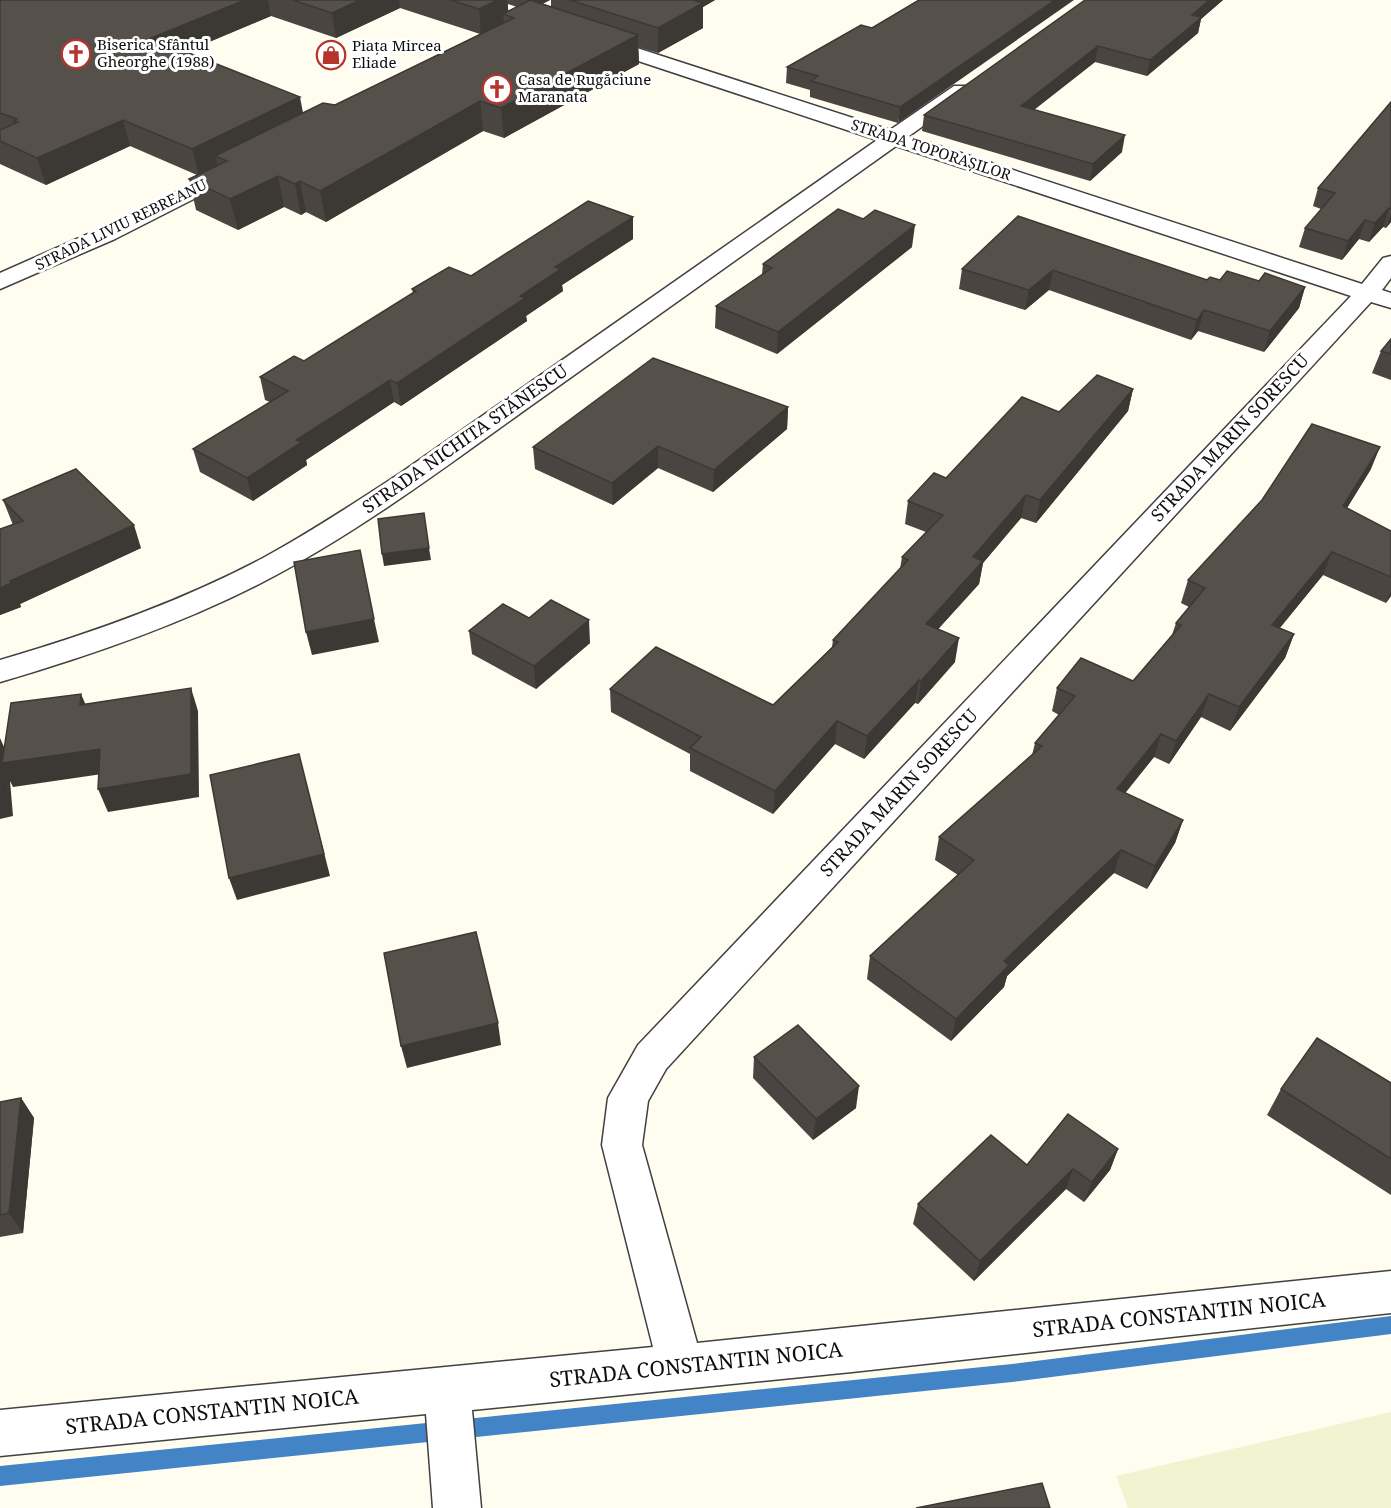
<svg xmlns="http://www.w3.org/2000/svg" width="1391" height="1508" viewBox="0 0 1391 1508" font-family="'Noto Serif',serif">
  <rect width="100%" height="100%" fill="#fefdf0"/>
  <!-- farmland -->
  <path fill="#f2f3d1" d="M1391,1412V1508H1128L1116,1476Z"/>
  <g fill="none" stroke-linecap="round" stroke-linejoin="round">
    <!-- stream -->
    <path fill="#4284c6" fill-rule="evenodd" d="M1391,1316V1334L1012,1382L0,1486V1466L1012,1364Z"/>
    <!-- minor casing -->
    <g stroke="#414141" stroke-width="3">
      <g id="minor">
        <path d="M597,35L890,130L954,86H968L971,90L968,94L909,136L1362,284L1383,258L1391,256V278L1382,290L1391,293V308L1371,302L666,1069L648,1101L642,1145L697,1343L1391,1271V1313L852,1372L472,1410L481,1508H433L426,1414L0,1456V1410L653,1347L602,1145L608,1098L638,1045L1351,296L896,146C777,231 658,315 539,400C449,464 360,532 261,583C179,625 89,656 0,682V660C89,634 180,602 263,558C311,532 356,502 402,472L877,140L590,45L588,41L590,37Z"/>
        <path d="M233,164L241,165L244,170L241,175L115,239L0,289V273L99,229Z"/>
      </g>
    </g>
    <!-- minor -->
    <use href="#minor" fill="#fff" fill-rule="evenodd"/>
  </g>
  <!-- wall -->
  <g fill="#4a4540" fill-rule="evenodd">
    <path d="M0,0H550L542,4L551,7V0H715L703,7V28L658,53L638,47L639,64L504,138L483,131L326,222L306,212L301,215L284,207L238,230L196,210L189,179L197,175L130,146L46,185L0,164ZM508,4L517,7L508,11ZM400,8L480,34L335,105L303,113L185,52L271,16L336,38Z"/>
    <path d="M919,0L898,123L810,97V90L786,83L787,67L872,28Z"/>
    <path d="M1085,0H1223L1201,19L1198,33L1147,76L1095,62L1034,110L1122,152L1090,181L922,131L924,115Z"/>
    <path d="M1391,102V222L1386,228L1383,227L1369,242L1359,239L1342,260L1299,247L1305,228L1321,209L1313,206L1318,188Z"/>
    <path d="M1018,216L1207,280H1220L1259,281L1305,287L1299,308L1264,352L1198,331L1191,340L1049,290L1025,310L959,289L962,269Z"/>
    <path d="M633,217V239L562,285L563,291L526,316L527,321L401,406L394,402L306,460L307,465L253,501L200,472L193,449L270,402L265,400L260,377L304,361L413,293L412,289L471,276Z"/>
    <path d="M912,247L777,354L715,328L716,306L762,274L763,264Z"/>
    <path d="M1391,339V380L1372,373L1381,351Z"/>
    <path d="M1133,389L1128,411L1036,523L1021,518L983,563L979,584L938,629L955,662L918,704L915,703L864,759L835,744L773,814L690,771V754L611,712L610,689L773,705L832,647L833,640L900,569L902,557L926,532L905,524L908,501L946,478L1059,412Z"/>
    <path d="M788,407L787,429L713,492L658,468L613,505L535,469L533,447Z"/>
    <path d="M1371,469L1347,508L1391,531V596L1386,603L1323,575L1280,628L1294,634L1285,658L1230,731L1201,717L1169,764L1154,757L1125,793L1183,820L1175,843L1147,889L1114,873L1007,976L1004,987L951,1041L867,979L870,956L958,875L935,860L939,837L1032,755L1035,743L1059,715L1052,711L1057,688L1133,681L1172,635L1176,623L1189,607L1181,603L1188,580Z"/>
    <path d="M3,500L141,548L20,604L21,607L0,615L13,525Z"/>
    <path d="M529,618L590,643L536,689L472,654L469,631Z"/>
    <path d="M754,1057L856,1108L813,1140L753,1078Z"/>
    <path d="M1391,1083V1195L1267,1115L1281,1089Z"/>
    <path d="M21,1098L34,1118L23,1233L0,1237V1102Z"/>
    <path d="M1118,1149L1110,1170L1084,1202L1066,1189L974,1281L913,1224L918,1204L1027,1165Z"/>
  </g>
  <!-- shaded-wall -->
  <g fill="#3c3834">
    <path d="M245,0H268L271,16L157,64L151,38Z"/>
    <path d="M360,0H399L400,8L336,38L332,13Z"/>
    <path d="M498,0H507L509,16L503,14L504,23L481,34L479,9Z"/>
    <path d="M528,0H550L529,11Z"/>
    <path d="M680,0H715L703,7V28L658,53V28Z"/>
    <path d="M1055,0H1074L898,123L900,107Z"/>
    <path d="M1209,0H1223L1201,19L1198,33L1147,76L1150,60L1192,15Z"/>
    <path d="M638,35L639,64L504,138L501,108Z"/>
    <path d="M1098,46L1095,62L1018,122L1021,106Z"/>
    <path d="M300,97L305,123L215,156L218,167L199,176L192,149Z"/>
    <path d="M480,101L483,131L326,222L320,191Z"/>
    <path d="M123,120L130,146L46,185L37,158Z"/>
    <path d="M1125,135L1122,152L1090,181L1093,164Z"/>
    <path d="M278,176L284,207L238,230L230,199Z"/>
    <path d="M300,181L306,212L301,215L295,184Z"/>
    <path d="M1389,208L1383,227L1369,242L1375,223Z"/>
    <path d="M1391,214V222L1386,228Z"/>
    <path d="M633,217V239L562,285L563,291L526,316L527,321L401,406L397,383L520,296L555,267Z"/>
    <path d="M1365,220L1359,239L1342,260L1348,241Z"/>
    <path d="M915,225L912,247L777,354L778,332Z"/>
    <path d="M1053,270L1049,290L1025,310L1029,290Z"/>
    <path d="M1305,287L1299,308L1264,352L1270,331Z"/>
    <path d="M1204,310L1198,331L1191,340L1197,320Z"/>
    <path d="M390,380L394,402L306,460L307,465L253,501L247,478L296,440Z"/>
    <path d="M1133,389L1128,411L1036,523L1040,500Z"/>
    <path d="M788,407L787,429L713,492L714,470Z"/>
    <path d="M658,446V468L613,505L612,483Z"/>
    <path d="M1380,447L1371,469L1334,529L1343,506Z"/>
    <path d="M1026,495L1021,518L983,563L979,584L922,647L926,624L973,557Z"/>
    <path d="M134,525L141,548L20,604L21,607L0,615V588L10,581Z"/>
    <path d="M429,548L431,560L384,566L382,554Z"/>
    <path d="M1332,552L1323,575L1263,648L1272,625Z"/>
    <path d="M1391,591V596L1386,603Z"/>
    <path d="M374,619L379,642L312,655L306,632Z"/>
    <path d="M589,620L590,643L536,689L534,666Z"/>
    <path d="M1294,634L1285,658L1230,731L1239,707Z"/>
    <path d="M959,638L955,662L918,704L921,681Z"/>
    <path d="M919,680L915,703L864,759L867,736Z"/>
    <path d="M191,688L198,711L199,797L108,812L98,789Z"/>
    <path d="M81,694L91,717L80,705Z"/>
    <path d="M1209,694L1201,717L1169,764L1176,741Z"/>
    <path d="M837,721L835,744L773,814L775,791Z"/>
    <path d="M1161,734L1154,757L1110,812L1117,789Z"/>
    <path d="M0,738L8,756L100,749L109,773L13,787L10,781L13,816L0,819Z"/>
    <path d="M299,754L330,876L237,900L229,878Z"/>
    <path d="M1183,820L1175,843L1147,889L1155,866Z"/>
    <path d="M1121,850L1114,873L1007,976L1004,987L951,1041L956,1019L1004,961Z"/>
    <path d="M498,1023L501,1045L407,1068L401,1046Z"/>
    <path d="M859,1086L856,1108L813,1140L816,1119Z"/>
    <path d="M21,1098L34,1118L23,1233L9,1213Z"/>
    <path d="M1118,1149L1110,1170L1084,1202L1092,1182Z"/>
    <path d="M1073,1169L1066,1189L974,1281L980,1261Z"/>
  </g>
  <!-- building -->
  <g fill="#56504b" stroke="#3c3834" stroke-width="1.5">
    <path d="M0,0H245L151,38L300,97L192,149L123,120L37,158L0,141V130L18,122L14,121L17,119L0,113Z"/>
    <path d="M293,0H360L332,13Z"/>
    <path d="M450,0H498L479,9Z"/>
    <path d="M530,0L638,35L501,108L480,101L320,191L300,181L295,184L278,176L230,199L189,179L227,161L215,156L323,103L335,105L514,18L503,14Z"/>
    <path d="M570,0H693L703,3L658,28Z"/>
    <path d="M919,0H1055L900,107L811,81L818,76L787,67L861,25L872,28Z"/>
    <path d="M1085,0H1209L1192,15L1202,17L1150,60L1098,46L1021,106L1125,135L1093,164L924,115Z"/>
    <path d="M1391,102V209L1389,208L1375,223L1365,220L1348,241L1305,228L1335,193L1318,188Z"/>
    <path d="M588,201L633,217L555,267L561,269L520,296L525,298L397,383L390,380L296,440L302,442L247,478L193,449L288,391L260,377L294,356L304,361L416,291L412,289L449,267L471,276Z"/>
    <path d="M838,209L863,219L875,210L915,225L778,332L716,306L772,268L763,264Z"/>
    <path d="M1018,216L1207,280L1210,277L1220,280L1227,271L1259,281L1265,273L1305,287L1270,331L1204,310L1197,320L1053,270L1029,290L962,269Z"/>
    <path d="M1391,339V354L1381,351Z"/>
    <path d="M653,358L788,407L714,470L658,446L612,483L533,447Z"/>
    <path d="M1097,375L1133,389L1040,500L1026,495L973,557L983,561L926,624L959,638L921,681L919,680L867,736L837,721L775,791L690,748L701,737L610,689L656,647L773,705L838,642L833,640L908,560L902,557L943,515L908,501L934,473L946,478L1022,397L1059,412Z"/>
    <path d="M1312,424L1380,447L1343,506L1391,531V577L1332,552L1272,625L1294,634L1239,707L1209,694L1176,741L1161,734L1117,789L1183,820L1155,866L1121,850L1004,961L1009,965L956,1019L870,956L974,860L939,837L1042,746L1035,743L1075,696L1057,688L1081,658L1133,681L1181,625L1176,623L1205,588L1188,580L1262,500Z"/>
    <path d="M76,469L134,525L10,581L11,583L0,588V529L23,521L3,500Z"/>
    <path d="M424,513L429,548L382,554L378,519Z"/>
    <path d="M360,550L374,619L306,632L294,562Z"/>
    <path d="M551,600L589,620L534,666L469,631L503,604L529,618Z"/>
    <path d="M191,688V774L98,789L100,749L2,763L11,703L81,694L80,705Z"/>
    <path d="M299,754L324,854L229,878L210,775Z"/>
    <path d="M0,768L2,793H0Z"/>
    <path d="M476,932L498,1023L401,1046L384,953Z"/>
    <path d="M798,1025L859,1086L816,1119L754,1057Z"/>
    <path d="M1317,1038L1391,1083V1159L1281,1089Z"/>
    <path d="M21,1098L9,1213L0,1215V1102Z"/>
    <path d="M1068,1114L1118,1149L1092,1182L1073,1169L980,1261L918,1204L991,1135L1027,1165Z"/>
    <path d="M1042,1483L1050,1508H916Z"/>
  </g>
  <!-- icons -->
  <defs>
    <g id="church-ring" transform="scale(1.5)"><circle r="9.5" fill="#fff" stroke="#b7342d" stroke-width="1.5"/><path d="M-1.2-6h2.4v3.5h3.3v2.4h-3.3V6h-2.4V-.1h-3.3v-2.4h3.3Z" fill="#b7342d"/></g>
    <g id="shop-ring" transform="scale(1.5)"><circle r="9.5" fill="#fff" stroke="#b7342d" stroke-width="1.5"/><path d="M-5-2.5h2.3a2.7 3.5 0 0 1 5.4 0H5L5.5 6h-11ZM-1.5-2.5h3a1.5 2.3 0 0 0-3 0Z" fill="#b7342d"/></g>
  </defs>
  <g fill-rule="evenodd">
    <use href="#church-ring" x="76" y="54"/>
    <use href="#shop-ring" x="331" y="55"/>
    <use href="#church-ring" x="497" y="89"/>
  </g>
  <g text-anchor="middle" stroke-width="6" stroke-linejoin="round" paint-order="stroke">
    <!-- far-poi labels -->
    <g font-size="15" fill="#0e0e0e" stroke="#fff" text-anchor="start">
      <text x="97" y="50">Biserica Sfântul<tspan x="97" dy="17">Gheorghe (1988)</tspan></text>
      <text x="352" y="51">Piața Mircea<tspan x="352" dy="17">Eliade</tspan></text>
      <text x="518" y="85">Casa de Rugăciune<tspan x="518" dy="17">Maranata</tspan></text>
    </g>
    <!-- far-street labels -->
    <g font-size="15" fill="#0e0e0e" stroke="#fff">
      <text transform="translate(931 150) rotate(18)" y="5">STRADA TOPORAȘILOR</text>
      <text transform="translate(121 225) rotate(-26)" y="5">STRADA LIVIU REBREANU</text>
    </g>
    <!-- street labels -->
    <g font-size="18" fill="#0e0e0e" stroke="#fff">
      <text transform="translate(1230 438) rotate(-47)" y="6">STRADA MARIN SORESCU</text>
      <text transform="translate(465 439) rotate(-35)" y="6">STRADA NICHITA STĂNESCU</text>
      <text transform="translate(899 793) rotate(-47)" y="6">STRADA MARIN SORESCU</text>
    </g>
    <!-- near-street labels -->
    <g font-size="21" fill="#0e0e0e" stroke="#fff">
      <text transform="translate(1179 1315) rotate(-6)" y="7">STRADA CONSTANTIN NOICA</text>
      <text transform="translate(696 1365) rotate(-6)" y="7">STRADA CONSTANTIN NOICA</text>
      <text transform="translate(212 1412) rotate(-6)" y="7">STRADA CONSTANTIN NOICA</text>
    </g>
  </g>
</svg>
